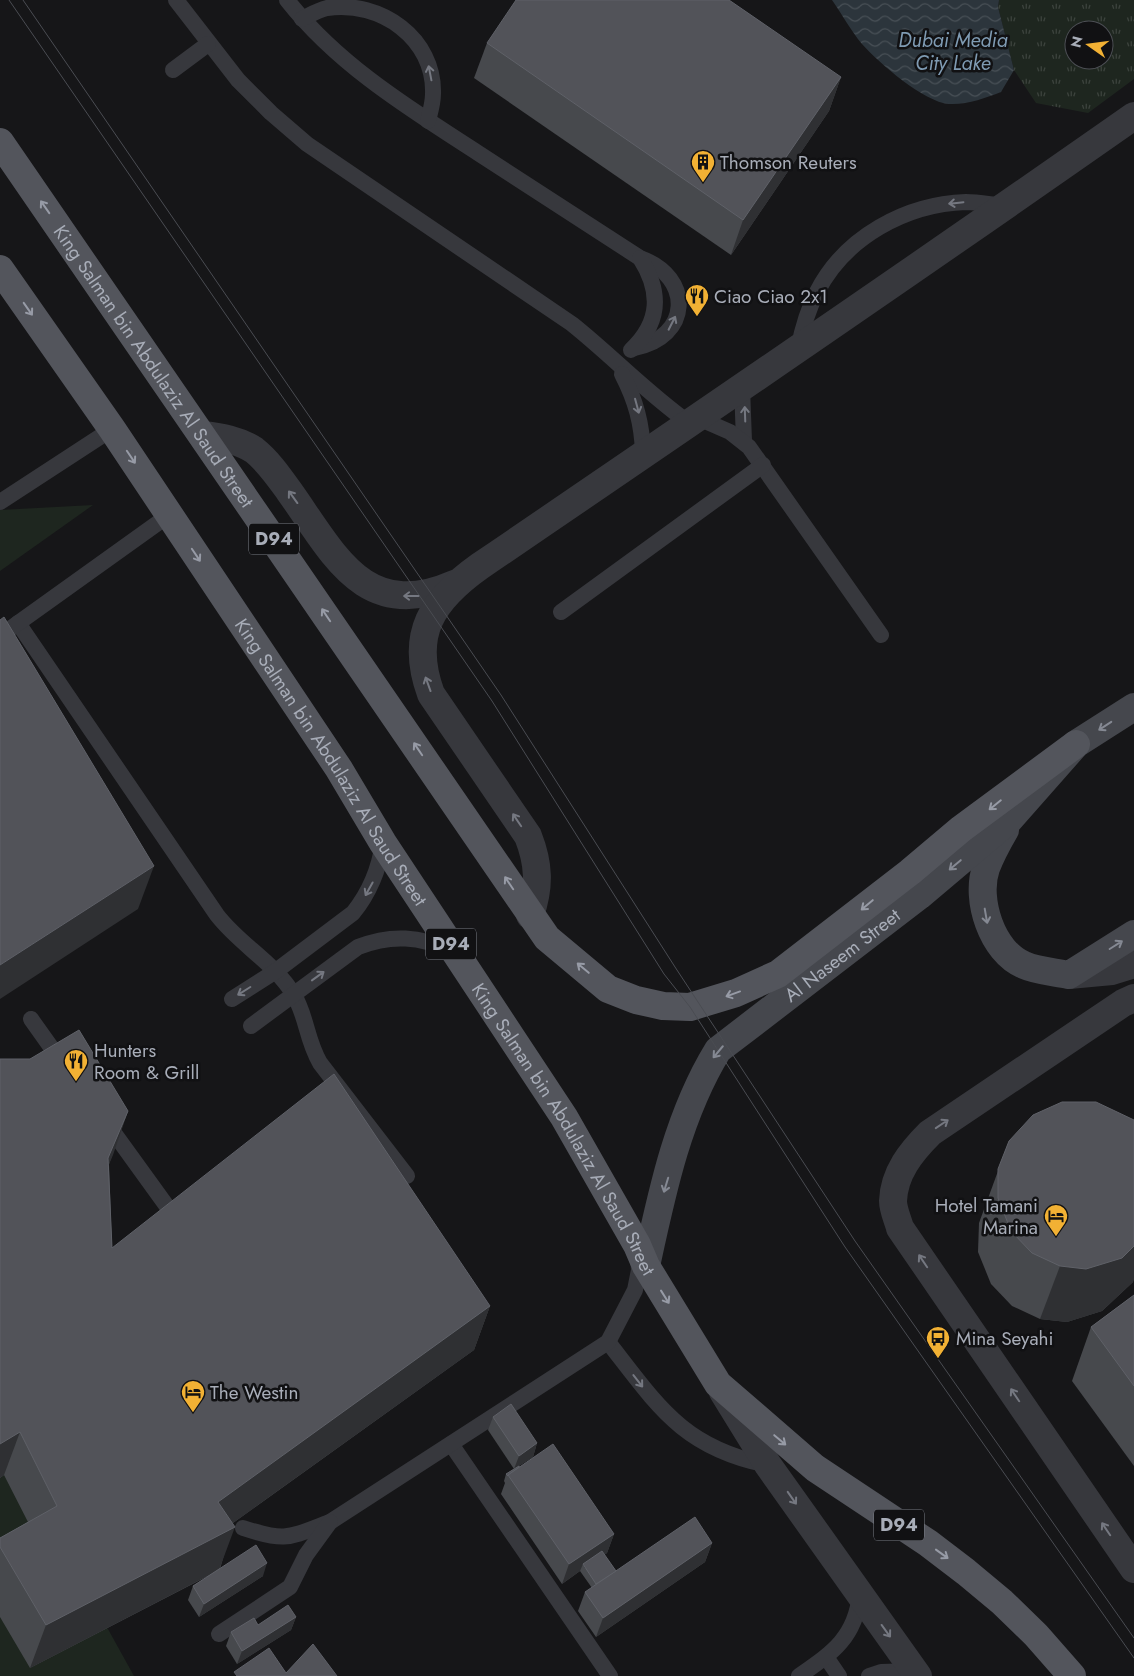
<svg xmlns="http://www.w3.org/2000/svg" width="1134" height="1676" viewBox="0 0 1134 1676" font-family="Jost,sans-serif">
  <defs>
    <pattern id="grass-tufts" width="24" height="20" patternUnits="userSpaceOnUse" patternTransform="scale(1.25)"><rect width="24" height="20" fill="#1e261f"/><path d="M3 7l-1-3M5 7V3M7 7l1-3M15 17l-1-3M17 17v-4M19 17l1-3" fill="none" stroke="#3c433d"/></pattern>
    <pattern id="water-waves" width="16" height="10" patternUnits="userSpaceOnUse" patternTransform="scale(1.25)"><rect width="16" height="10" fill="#2c353c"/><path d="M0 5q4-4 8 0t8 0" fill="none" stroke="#485056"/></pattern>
  </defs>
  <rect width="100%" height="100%" fill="#161618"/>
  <!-- grass -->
  <path fill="url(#grass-tufts)" fill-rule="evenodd" d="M999,0H1134V79L1088,113L1036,103L1014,70L998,7ZM1074,30H1104V60H1074Z"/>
  <!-- garden -->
  <g fill="#1e261f">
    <path d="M93,505L0,571V510Z"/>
    <path d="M0,1417L68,1557L134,1676H0Z"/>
  </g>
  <!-- water -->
  <path fill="url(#water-waves)" d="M832,0H999L998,7L1014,70L1001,92C985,98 967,105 949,104C924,102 879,63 862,44C851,31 842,14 832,0Z"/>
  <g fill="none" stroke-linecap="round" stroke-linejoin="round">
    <!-- service -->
    <g stroke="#37383d" stroke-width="16">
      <path d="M176,0L238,80L271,113L307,144L572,324C612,356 647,393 689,423"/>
      <path d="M287,0C338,65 410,109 478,153C532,188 586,223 640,258C694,277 691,338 634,348"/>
      <path d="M302,19C310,15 318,10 327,8C381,0 435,39 433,94C433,103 430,113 428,121"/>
      <path d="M173,70L208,44"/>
      <path d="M631,350C661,322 661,291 640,258"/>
      <path d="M798,350C802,330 807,311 817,292C845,237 906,204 966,202C979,202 992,205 1004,206"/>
      <path d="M622,374C636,401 642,424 643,453"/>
      <path d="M742,387L744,441"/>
      <path d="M698,418L730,432L749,447L881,635"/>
      <path d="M0,502L112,429"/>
      <path d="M561,612L763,465"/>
      <path d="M18,623L217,915C240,945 274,962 294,995C307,1017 306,1039 320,1063L407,1176"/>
      <path d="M0,636L169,515"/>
      <path d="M232,999L276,971L353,913C370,892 379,870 383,843"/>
      <path d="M31,1019L63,1064"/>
      <path d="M251,1026L358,947C391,934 420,936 452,951"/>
      <path d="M106,1122L166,1205"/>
      <path d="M608,1342C658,1406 683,1448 768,1465"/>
      <path d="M451,1444L610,1676"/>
      <path d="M243,1528C286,1542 288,1538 330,1522L608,1342L635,1290L639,1270L638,1257"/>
      <path d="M219,1634L290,1587L306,1555L330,1522"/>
      <path d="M826,1657L839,1676"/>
      <path d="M799,1676C832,1653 855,1638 860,1595"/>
      <path d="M869,1676L881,1672L914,1671"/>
    </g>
    <!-- minor -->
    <g stroke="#37383d" stroke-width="28">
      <path d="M203,435C221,437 239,440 254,450C268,461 279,477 289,491C334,554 364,623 454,584"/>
      <path d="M530,915C540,886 539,864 528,836L431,694C409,634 432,600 480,566C699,417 917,268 1134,116"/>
      <path d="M1069,975L1112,971L1134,964"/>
      <path d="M1134,998L1123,1003L930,1133C911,1152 894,1173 893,1201C893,1210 898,1220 900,1228L1134,1569"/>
    </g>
    <!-- tertiary -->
    <path stroke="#37383d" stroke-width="28" d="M723,1392L768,1465L918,1676"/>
    <!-- secondary -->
    <g stroke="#45474d" stroke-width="28">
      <path d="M1005,830C998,842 991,855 986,868C975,899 992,952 1024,965C1037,971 1055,972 1069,975L1134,934"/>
      <path id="s1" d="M646,1266C662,1192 678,1115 718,1050L919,896L1009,820L1076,744L1134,707"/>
    </g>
    <!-- primary -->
    <g stroke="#53555c" stroke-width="28">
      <path id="s2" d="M0,142L547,938L608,989L636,1000L663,1006L690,1007L736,993L778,974L910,872L961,829L1076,744"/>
      <path id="s3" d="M0,269L112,429L339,769L383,843L564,1117L637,1245L646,1266L718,1384L815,1468L928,1543L966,1572L1002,1602L1036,1635L1072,1676"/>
    </g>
    <!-- tram -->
    <g stroke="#4a4c52" stroke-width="1">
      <path d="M9,0L492,701L664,974L690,1007L845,1247L1134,1658"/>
      <path d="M23,0L501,695L675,967L855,1241L1134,1638"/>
    </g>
  </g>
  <!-- wall -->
  <g fill="#47494d">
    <path d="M487,43L841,77L829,111L731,255L474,78Z"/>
    <path d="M0,1059L128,1111L109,1164L112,1248L490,1306L474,1350L233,1523L220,1569L263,1576L199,1617L188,1600L193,1586L212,1574L30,1668L0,1617V1538L28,1522L4,1475L0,1478Z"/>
    <path d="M1134,1120V1278L1133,1282L1102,1311L1067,1322L1040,1319L1012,1306L991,1284L978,1252L979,1223L1009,1141Z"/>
    <path d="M1134,1295V1466L1072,1381L1091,1327Z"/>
    <path d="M493,1417L537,1443L533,1457L514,1469L488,1430Z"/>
    <path d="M519,1466L614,1534L607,1553L604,1555L616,1571L712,1543L705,1562L596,1637L578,1611L585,1592L592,1588L580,1571L562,1584L501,1494L505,1483L504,1481L506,1474Z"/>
    <path d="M296,1617L291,1630L237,1664L226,1646L231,1632L258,1625Z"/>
  </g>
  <!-- shaded-wall -->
  <g fill="#2f3033">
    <path d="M841,77L829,111L731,255L743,220Z"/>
    <path d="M154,866L138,909L0,999V965Z"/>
    <path d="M128,1111L113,1155L93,1202L108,1158Z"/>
    <path d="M1134,1246V1278L1133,1282L1102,1311L1067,1322L1040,1319L1060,1266Z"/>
    <path d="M490,1306L474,1350L212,1538L235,1527L219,1570L30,1668L46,1625Z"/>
    <path d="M20,1432L4,1475L0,1478V1444Z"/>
    <path d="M537,1443L533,1457L514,1469L519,1456Z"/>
    <path d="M614,1534L607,1553L585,1568L583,1564L580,1571L562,1584L569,1564Z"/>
    <path d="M712,1543L705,1562L596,1637L603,1618Z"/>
    <path d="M267,1563L263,1576L199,1617L204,1604Z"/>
    <path d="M296,1617L291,1630L237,1664L242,1651Z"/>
  </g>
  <!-- building -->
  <g fill="#525359" stroke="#5f6168">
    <path d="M516,0H729L841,77L743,220L487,43Z"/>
    <path d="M4,617L154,866L0,965V620Z"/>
    <path d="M79,1030L128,1111L108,1158L112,1248L334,1074L490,1306L218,1502L235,1527L46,1625L0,1547V1538L57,1506L20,1432L0,1444V1059H30Z"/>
    <path d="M1062,1102H1096L1134,1120V1246L1122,1258L1086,1269L1060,1266L1032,1253L1011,1231L998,1198V1169L1009,1141L1033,1115Z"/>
    <path d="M1134,1295V1386L1091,1327Z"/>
    <path d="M511,1404L537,1443L519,1456L493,1417Z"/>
    <path d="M553,1444L614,1534L569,1564L508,1475Z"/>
    <path d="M519,1466V1467L508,1475V1476L506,1474Z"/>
    <path d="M695,1517L712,1543L603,1618L585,1592Z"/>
    <path d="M256,1545L267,1563L204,1604L193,1586Z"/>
    <path d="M602,1551L616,1571L596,1584L583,1564Z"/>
    <path d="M288,1605L296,1617L242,1651L231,1632L254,1618L258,1625Z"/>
    <path d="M313,1644L337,1676H237L234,1672L269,1648L286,1673Z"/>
  </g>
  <!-- one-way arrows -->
  <defs><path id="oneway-shaft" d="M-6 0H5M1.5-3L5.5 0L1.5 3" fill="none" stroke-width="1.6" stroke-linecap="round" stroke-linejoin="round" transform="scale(1.25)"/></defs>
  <g stroke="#757881">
    <use href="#oneway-shaft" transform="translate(430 73) rotate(-101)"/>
    <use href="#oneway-shaft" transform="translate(956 203) rotate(174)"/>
    <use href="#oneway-shaft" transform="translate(672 323) rotate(-63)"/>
    <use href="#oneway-shaft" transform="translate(637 406) rotate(75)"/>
    <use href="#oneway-shaft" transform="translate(745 414) rotate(-92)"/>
    <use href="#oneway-shaft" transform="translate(293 497) rotate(-126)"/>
    <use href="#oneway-shaft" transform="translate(411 596) rotate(-180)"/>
    <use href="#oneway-shaft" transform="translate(428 684) rotate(-110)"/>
    <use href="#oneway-shaft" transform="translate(517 820) rotate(-124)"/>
    <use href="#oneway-shaft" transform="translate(369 889) rotate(119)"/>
    <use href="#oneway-shaft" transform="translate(318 976) rotate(-36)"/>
    <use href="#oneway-shaft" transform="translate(244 991) rotate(148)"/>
    <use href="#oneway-shaft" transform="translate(942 1124) rotate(-34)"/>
    <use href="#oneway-shaft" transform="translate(923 1261) rotate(-124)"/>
    <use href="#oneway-shaft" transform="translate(638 1381) rotate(52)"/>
    <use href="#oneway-shaft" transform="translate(1015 1395) rotate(-124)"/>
    <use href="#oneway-shaft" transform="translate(792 1498) rotate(55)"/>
    <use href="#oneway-shaft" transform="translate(1106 1529) rotate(-124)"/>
    <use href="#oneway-shaft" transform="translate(886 1631) rotate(54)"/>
  </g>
  <g stroke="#979ba6">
    <use href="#oneway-shaft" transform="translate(45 207) rotate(-125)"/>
    <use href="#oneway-shaft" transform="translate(28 309) rotate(55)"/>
    <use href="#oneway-shaft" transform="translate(131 457) rotate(56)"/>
    <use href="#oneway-shaft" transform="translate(196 555) rotate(56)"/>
    <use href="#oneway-shaft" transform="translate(326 615) rotate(-124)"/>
    <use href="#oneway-shaft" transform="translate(418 749) rotate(-124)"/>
    <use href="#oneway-shaft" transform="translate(995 805) rotate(141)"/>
    <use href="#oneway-shaft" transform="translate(509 883) rotate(-124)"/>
    <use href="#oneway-shaft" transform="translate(867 905) rotate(140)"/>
    <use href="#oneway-shaft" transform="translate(583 968) rotate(-140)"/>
    <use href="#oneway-shaft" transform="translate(733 994) rotate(160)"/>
    <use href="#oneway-shaft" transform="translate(665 1297) rotate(58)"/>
    <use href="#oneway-shaft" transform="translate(780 1440) rotate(40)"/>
    <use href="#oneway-shaft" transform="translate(942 1554) rotate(36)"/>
  </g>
  <g stroke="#858993">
    <use href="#oneway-shaft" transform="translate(1105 726) rotate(147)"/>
    <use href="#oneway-shaft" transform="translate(955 865) rotate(140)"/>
    <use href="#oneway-shaft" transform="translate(986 916) rotate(80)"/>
    <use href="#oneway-shaft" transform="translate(1116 945) rotate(-32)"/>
    <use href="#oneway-shaft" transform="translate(718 1052) rotate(130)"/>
    <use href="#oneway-shaft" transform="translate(666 1185) rotate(107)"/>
  </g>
  <!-- icons -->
  <defs>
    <g id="building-pin" transform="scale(1.25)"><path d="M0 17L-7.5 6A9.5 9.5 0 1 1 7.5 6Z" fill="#f2b134" stroke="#111113"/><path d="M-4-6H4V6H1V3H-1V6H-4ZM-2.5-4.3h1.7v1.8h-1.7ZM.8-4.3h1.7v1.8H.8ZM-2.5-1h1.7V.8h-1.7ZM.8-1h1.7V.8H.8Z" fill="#111"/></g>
    <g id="restaurant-pin" transform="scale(1.25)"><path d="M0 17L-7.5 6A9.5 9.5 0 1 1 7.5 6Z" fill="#f2b134" stroke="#111113"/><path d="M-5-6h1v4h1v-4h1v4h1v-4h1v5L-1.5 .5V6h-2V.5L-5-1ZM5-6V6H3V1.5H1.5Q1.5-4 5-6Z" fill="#111"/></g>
    <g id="hotel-pin" transform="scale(1.25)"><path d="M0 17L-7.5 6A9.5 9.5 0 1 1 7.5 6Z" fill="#f2b134" stroke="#111113"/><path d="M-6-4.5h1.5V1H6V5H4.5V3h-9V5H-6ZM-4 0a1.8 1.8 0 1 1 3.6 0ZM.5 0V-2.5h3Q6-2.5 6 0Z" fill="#111"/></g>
    <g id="bus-pin" transform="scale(1.25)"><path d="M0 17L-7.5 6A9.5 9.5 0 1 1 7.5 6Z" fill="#f2b134" stroke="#111113"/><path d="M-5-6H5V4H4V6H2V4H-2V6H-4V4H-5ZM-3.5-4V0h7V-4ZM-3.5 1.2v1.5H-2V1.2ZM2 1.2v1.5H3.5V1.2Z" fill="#111"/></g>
  </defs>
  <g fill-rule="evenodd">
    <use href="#building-pin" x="703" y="162"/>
    <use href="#restaurant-pin" x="697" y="296"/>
    <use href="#restaurant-pin" x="76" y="1061"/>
    <use href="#hotel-pin" x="1056" y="1216"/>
    <use href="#bus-pin" x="938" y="1338"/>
    <use href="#hotel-pin" x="193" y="1392"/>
  </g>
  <g text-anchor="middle" stroke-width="5" stroke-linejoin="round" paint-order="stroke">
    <!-- shield labels -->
    <g fill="#111113" stroke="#7b7e86" stroke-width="1">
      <rect x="249" y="523.5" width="50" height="31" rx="4"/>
      <rect x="426" y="928.5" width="50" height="31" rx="4"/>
      <rect x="874" y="1509.5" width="50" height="31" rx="4"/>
    </g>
    <g font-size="18" font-weight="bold" fill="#a8adb8">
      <text x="274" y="545">D94</text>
      <text x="451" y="950">D94</text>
      <text x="899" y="1531">D94</text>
    </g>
    <!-- poi labels -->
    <g font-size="19" fill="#a8adb8" stroke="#111113" text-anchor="start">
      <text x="720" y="169">Thomson Reuters</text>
      <text x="714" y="303">Ciao Ciao 2x1</text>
      <text x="94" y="1057">Hunters<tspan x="94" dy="22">Room &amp; Grill</tspan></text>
      <text x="1038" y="1212" text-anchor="end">Hotel Tamani<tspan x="1038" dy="22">Marina</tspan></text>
      <text x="956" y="1345">Mina Seyahi</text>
      <text x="210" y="1399">The Westin</text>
    </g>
    <!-- street labels -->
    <g font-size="19" fill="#a8adb8" stroke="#111113">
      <text dy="7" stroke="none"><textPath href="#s2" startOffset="272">King Salman bin Abdulaziz Al Saud Street</textPath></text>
      <text dy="7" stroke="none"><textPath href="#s3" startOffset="594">King Salman bin Abdulaziz Al Saud Street</textPath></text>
      <text dy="7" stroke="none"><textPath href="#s1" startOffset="385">Al Naseem Street</textPath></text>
      <text dy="7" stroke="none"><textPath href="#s3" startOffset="1029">King Salman bin Abdulaziz Al Saud Street</textPath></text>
    </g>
    <!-- water labels -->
    <g font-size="20" font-style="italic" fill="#7f9bb3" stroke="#111113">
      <text x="953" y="47">Dubai Media<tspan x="953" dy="23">City Lake</tspan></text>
    </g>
  </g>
  <!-- north arrow -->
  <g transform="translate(1089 45) rotate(284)"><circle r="24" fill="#111113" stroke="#4d4f55"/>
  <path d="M0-4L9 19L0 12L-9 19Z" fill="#f2b134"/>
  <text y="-8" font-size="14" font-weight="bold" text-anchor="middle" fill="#a8adb8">N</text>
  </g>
</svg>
